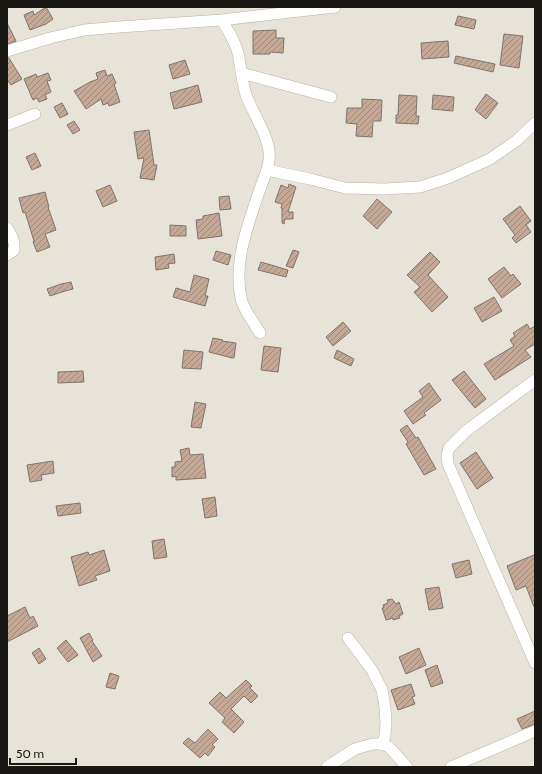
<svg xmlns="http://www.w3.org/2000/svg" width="542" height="774" viewBox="0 0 542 774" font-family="Cabin,sans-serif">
  <defs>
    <pattern id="building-hatch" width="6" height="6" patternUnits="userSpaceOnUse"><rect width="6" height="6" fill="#c5a997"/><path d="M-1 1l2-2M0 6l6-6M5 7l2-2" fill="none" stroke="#9f897a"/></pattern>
  </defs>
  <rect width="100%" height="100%" fill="#e7e3d8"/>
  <!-- building -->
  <g fill="url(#building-hatch)" stroke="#7e746e">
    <path d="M46,7L53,19L46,24L30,30L24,15L33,11L34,15Z"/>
    <path d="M458,16L476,20L474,29L455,25Z"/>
    <path d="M7,23L16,41L7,44Z"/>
    <path d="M276,30V38H284L283,53L270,52V54H253V31Z"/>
    <path d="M504,34L523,36L519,68L500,65Z"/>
    <path d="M448,41L449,57L422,59L421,43Z"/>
    <path d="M456,56L495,64L493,72L454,63Z"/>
    <path d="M7,58H9L22,79L11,85L7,80Z"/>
    <path d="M185,60L190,74L173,79L169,65Z"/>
    <path d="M105,70L107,76L112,74L116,83L114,84L120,102L109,106L108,103L103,105L101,99L86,109L74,91L90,82L98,79L96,73Z"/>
    <path d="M48,73L51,80L47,81L51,92L45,95L47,99L39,102L37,98L33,100L24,79L36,74L37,77Z"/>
    <path d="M198,85L202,102L174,109L170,93Z"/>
    <path d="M486,94L498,103L486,119L475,110Z"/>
    <path d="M399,95L417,96L416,116H419L418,124L396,123V115H398Z"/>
    <path d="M433,95L454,97L453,111L432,109Z"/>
    <path d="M362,99L382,100L381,121H373L372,137L356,136L357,124L346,123L347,108H362Z"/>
    <path d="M62,103L68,114L60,118L54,107Z"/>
    <path d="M74,121L80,130L73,134L67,125Z"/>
    <path d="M149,130L154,165H157L154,180L140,178L144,158L138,159L134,132Z"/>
    <path d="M35,153L41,166L32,170L26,157Z"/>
    <path d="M289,184L296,187L288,212H293V219H285L284,224L282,223V208H281L282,204L275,202L281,185L288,188Z"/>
    <path d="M110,185L117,201L103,207L96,191Z"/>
    <path d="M45,192L49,207H48L56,230L45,234L50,247L37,252L33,242L34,241L25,212L23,213L19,198Z"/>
    <path d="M229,196L231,209L220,210L219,197Z"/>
    <path d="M377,199L392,212L377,229L363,216Z"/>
    <path d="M520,206L531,221L526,225L531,232L516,243L512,238L515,235L503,219Z"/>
    <path d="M219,213L222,236L198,239L196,220L203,219V216Z"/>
    <path d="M170,225L186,226V236H170Z"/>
    <path d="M293,250L299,252L293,268L286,266Z"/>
    <path d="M216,251L231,255L228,265L213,260Z"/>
    <path d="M430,252L440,262L428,275L448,297L432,312L414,292L420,287L407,275Z"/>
    <path d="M174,254L175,263L168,264L169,268L156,270L155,257Z"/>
    <path d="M261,262L288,270L286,277L258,270Z"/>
    <path d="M504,267L511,276L513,274L521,284L502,298L488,279Z"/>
    <path d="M194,275L209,279L205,296H208L205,306L173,297L176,288L190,292Z"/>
    <path d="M71,282L73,289L65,291L50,296L47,289L61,284Z"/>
    <path d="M494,297L502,311L482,322L474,308Z"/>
    <path d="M343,322L351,331L333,346L326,337Z"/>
    <path d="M527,324L530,329L535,326V344L525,350L531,357L495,380L484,364L514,346L510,340L515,336L513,333Z"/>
    <path d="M213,338L223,340L222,341L236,343L234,358H232L209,352Z"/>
    <path d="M264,346L281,348L278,372L261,370Z"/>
    <path d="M184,350L203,352L201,369L182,368Z"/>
    <path d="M337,350L354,359L351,366L334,358Z"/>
    <path d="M83,371L84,382L58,383V372Z"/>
    <path d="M464,371L486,399L475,408L452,380Z"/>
    <path d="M429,383L441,400L424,413L426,415L413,424L404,411L423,397L419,391Z"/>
    <path d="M195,402L206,404L201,428L191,427Z"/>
    <path d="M407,425L416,438L418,437L436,469L424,475L406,444L408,442L400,430Z"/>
    <path d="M189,448L190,455L203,454L206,478L176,480V476L172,477V467H175V462L182,461L180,450Z"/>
    <path d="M476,452L493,478L477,489L460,463Z"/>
    <path d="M53,461L54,473L41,475L42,480L30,482L27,465Z"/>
    <path d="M215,497L217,516L205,518L202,499Z"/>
    <path d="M80,503L81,513L58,516L56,506Z"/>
    <path d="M164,539L167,557L154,559L152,541Z"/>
    <path d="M104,550L110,571L95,576L97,580L79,586L71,557L88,552L89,555Z"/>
    <path d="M534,555L535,559V607H534L526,586L516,590L507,566Z"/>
    <path d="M469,560L472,574L456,578L452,564Z"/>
    <path d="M439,587L443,608L429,610L425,589Z"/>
    <path d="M392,599L396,604L399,602L403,614L399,616L400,618L393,620V618L386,620L382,608H384L383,605L388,603L387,600Z"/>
    <path d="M25,607L30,618L33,616L38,626L7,642V616Z"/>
    <path d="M89,633L93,640L92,641L102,656L93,662L80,638Z"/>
    <path d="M66,640L78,655L68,662L57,648Z"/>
    <path d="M39,648L46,659L39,664L32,653Z"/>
    <path d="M419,648L426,665L406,674L399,657Z"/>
    <path d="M437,665L443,683L431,687L425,670Z"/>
    <path d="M110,673L119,676L115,689L106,687Z"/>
    <path d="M246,680L252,686L250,688L258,696L251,703L244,696L231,709L244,722L234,733L222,722L225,718L209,703L220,692L226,698Z"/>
    <path d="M411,684L415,696L412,697L415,704L398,710L391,690Z"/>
    <path d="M535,711V724L522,729L517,719Z"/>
    <path d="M208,729L218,739L212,745L215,747L208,756L205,753L200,758L183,743L188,738L195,743Z"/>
  </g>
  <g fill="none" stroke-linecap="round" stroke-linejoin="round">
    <!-- minor casing -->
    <g stroke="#b7b2a8" stroke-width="12">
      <g id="minor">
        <path d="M222,20C228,31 235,41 238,53C241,67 242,82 246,95C253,114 272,140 269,160C268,170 263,180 260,189C248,225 232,264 242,302C245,311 255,325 260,333"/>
        <path d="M7,51L50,38L84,30L119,27L222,20L335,7"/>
        <path d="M241,73L331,97"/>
        <path d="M7,125L35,114"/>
        <path d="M267,170L310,179L345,188L385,189L420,187L448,178L490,159L516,141L535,123"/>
        <path d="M7,228C12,236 15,241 14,250L7,255"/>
        <path d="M535,380L466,431L449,448L447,455L448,464L535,663"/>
        <path d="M348,638L372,670L382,690L385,707L386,723L385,736L382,744"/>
        <path d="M327,767L355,749L373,744H382L389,747L407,767"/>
        <path d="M451,767L535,731"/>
      </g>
    </g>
    <!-- minor -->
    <use href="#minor" stroke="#fff" stroke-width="11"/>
  </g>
  <!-- border -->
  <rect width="542" height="774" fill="none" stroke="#1a1814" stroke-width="16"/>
  <!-- scale -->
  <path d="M10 758v6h66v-6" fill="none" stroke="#1a1814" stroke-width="2"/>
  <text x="16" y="758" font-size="12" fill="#1a1814" stroke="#e7e3d8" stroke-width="3" paint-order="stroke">50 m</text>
</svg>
